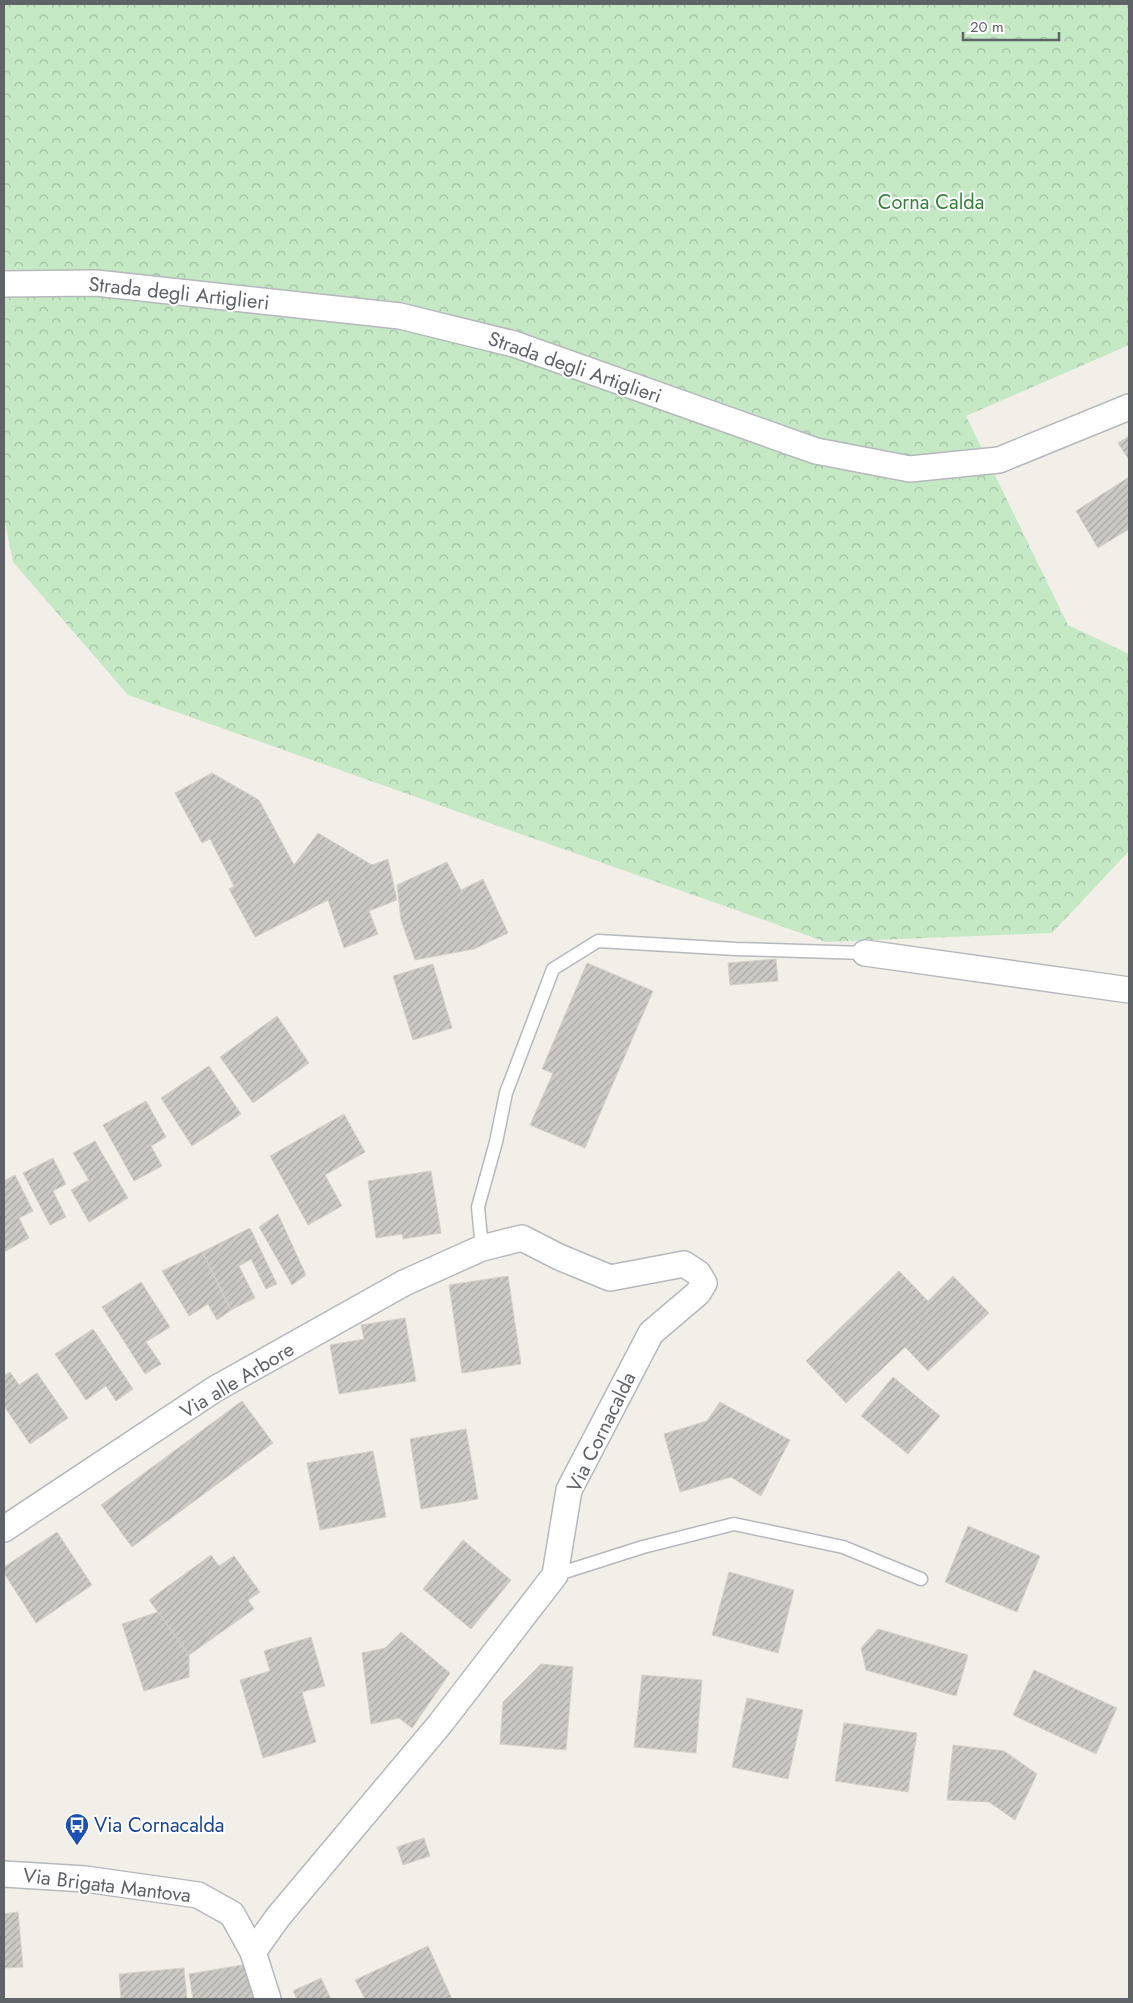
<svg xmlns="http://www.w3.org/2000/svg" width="1133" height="2003" viewBox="0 0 1133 2003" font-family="Jost,sans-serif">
  <defs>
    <pattern id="forest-crowns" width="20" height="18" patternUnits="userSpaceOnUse" patternTransform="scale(1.25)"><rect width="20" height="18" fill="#c5e8c5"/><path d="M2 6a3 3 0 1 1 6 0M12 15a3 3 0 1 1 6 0" fill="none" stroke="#a3c0a4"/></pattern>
    <pattern id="building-hatch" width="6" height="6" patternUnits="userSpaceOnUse" patternTransform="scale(1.25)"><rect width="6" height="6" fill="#cccac5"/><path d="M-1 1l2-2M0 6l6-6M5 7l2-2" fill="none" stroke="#a9a8a4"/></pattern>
  </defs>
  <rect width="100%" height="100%" fill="#f1efe8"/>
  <!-- forest -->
  <path fill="url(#forest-crowns)" d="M4,4H1129V345L966,416L1068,625L1129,654V851L1052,933L826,942L128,695L13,562L4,517Z"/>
  <!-- building -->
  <g fill="url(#building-hatch)" stroke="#d6d1c6">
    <path d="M1129,436V460L1118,443Z"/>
    <path d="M1129,477V529L1098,548L1076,511Z"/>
    <path d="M212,773L259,800L294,865L318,833L372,865L388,859L397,900L369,911L378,934L344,948L328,900L255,937L229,889L234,886L210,839L202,843L175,793Z"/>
    <path d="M447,862L461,890L483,879L508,933L474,949L415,960L401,920L397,885Z"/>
    <path d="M776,959L778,981L730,985L728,963Z"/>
    <path d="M587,963L653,991L585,1148L530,1125L553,1073L542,1069Z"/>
    <path d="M433,964L452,1028L413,1040L393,976Z"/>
    <path d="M277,1016L309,1063L253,1103L220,1057Z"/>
    <path d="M209,1066L241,1114L192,1146L161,1098Z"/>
    <path d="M146,1101L166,1137L151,1146L162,1166L134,1181L103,1125Z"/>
    <path d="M344,1114L365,1152L325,1175L342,1206L308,1225L270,1156Z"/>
    <path d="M95,1141L128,1198L89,1222L71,1190L89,1180L73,1153Z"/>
    <path d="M53,1158L66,1184L53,1191L66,1217L50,1225L23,1173Z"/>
    <path d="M431,1171L441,1233L403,1239L402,1234L376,1238L368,1181Z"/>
    <path d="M15,1175L33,1211L19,1218L29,1238L4,1252V1181Z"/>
    <path d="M278,1214L306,1275L292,1285L259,1227Z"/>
    <path d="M250,1228L277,1284L266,1289L251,1259L239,1266L255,1298L231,1310L202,1252Z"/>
    <path d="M202,1252L231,1310L217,1320L208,1304L189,1316L162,1271Z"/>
    <path d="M899,1271L928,1301L953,1276L989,1313L928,1371L905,1347L846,1403L806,1361Z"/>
    <path d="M508,1276L521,1364L462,1373L449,1285Z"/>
    <path d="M141,1282L170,1327L146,1342L161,1364L145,1374L102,1307Z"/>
    <path d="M405,1318L416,1381L339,1394L330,1345L364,1339L361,1325Z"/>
    <path d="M93,1329L133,1389L116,1401L106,1386L86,1400L55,1354Z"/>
    <path d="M10,1372L19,1385L37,1373L68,1418L30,1444L4,1406V1376Z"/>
    <path d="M893,1377L940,1416L908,1454L861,1416Z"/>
    <path d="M242,1401L273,1443L132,1547L101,1505Z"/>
    <path d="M720,1402L790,1440L761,1496L731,1477L680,1492L664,1434L707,1421Z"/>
    <path d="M466,1429L478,1499L421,1509L410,1439Z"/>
    <path d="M373,1451L386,1517L320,1530L307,1463Z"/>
    <path d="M968,1526L1040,1556L1017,1612L945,1582Z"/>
    <path d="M57,1532L92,1585L36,1623L4,1573V1567Z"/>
    <path d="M463,1540L511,1580L471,1629L423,1589Z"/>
    <path d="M211,1555L219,1566L234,1556L260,1592L248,1600L254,1609L189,1655L149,1600Z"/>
    <path d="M729,1572L794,1590L778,1653L712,1635Z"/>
    <path d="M158,1612L189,1655V1677L144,1691L122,1624Z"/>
    <path d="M878,1629L968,1655L956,1696L866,1670L861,1648Z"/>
    <path d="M401,1632L450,1673L412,1728L399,1718L371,1724L362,1653L385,1648Z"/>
    <path d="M311,1637L325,1686L302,1692L316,1742L263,1758L240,1680L270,1671L264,1651Z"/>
    <path d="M541,1664L573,1667L566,1750L500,1744L503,1702Z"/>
    <path d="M1034,1670L1117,1708L1096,1754L1013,1715Z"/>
    <path d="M642,1675L702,1680L696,1753L634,1747Z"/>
    <path d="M747,1698L803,1710L788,1779L732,1767Z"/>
    <path d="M844,1723L917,1733L908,1792L835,1781Z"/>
    <path d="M953,1745L1004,1751L1037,1774L1015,1820L989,1802L947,1800Z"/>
    <path d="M424,1838L430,1856L403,1865L397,1847Z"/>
    <path d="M18,1912L23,1967L4,1968V1914Z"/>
    <path d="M428,1946L452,1999H365L355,1980Z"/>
    <path d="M254,1963L260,1999H193L189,1974Z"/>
    <path d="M184,1968L187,1999H121L119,1974Z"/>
    <path d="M321,1978L331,1999H297L293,1991Z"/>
  </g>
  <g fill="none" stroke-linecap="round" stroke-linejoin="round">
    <!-- lane casing -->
    <g stroke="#b5b8bc" stroke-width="15">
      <g id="lane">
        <path d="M482,1248L478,1207L496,1142L506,1093L553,969L598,941L736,949L865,953"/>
        <path d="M555,1575L643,1547L734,1524L843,1547L921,1579"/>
      </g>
    </g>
    <!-- street casing -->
    <g stroke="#b5b8bc" stroke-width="28">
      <g id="street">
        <path d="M4,284L96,283L400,316L514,344L816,451L910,469L999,460L1129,407"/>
        <path d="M865,953L1129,990"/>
        <path d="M4,1529L215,1389L404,1283L482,1248L522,1238L559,1257L610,1278L684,1264L698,1273L704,1283L698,1293L651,1333L569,1490L555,1575L440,1724L278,1917L253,1952"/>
        <path d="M4,1874L85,1879L198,1895L232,1914L253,1952L268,1999"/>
      </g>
    </g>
    <!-- lane -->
    <use href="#lane" stroke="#fff" stroke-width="12"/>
    <!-- street -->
    <use href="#street" stroke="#fff" stroke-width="25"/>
  </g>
  <!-- icons -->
  <defs>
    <g id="bus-pin" transform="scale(1.25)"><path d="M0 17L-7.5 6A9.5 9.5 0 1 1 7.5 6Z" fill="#1a4fb4" stroke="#fff"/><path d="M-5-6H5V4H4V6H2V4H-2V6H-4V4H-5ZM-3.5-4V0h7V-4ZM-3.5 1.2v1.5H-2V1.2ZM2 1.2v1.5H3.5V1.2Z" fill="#fff"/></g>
  </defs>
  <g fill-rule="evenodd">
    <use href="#bus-pin" x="77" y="1825"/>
  </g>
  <g text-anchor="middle" stroke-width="4" stroke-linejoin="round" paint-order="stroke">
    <!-- park labels -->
    <g font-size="20" fill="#348238" stroke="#fff">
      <text x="931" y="209">Corna Calda</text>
    </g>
    <!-- street labels -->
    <g font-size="20" fill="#5f6368" stroke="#fff">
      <text transform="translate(179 293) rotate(6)" y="7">Strada degli Artiglieri</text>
      <text transform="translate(575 367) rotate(19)" y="7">Strada degli Artiglieri</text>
      <text transform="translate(237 1380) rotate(-31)" y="7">Via alle Arbore</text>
      <text transform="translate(601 1432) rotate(-64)" y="7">Via Cornacalda</text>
      <text transform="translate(107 1885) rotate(7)" y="7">Via Brigata Mantova</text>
    </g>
    <!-- transit labels -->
    <g font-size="20" fill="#164399" stroke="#fff" text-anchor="start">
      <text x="94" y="1832">Via Cornacalda</text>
    </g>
  </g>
  <!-- border -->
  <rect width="1133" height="2003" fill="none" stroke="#5f6368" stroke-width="10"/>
  <!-- scale -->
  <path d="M963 32v8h96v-8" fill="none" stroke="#5f6368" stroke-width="2.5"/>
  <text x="970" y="32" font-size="15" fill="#5f6368" stroke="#ffffff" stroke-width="4" paint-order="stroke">20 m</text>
</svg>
